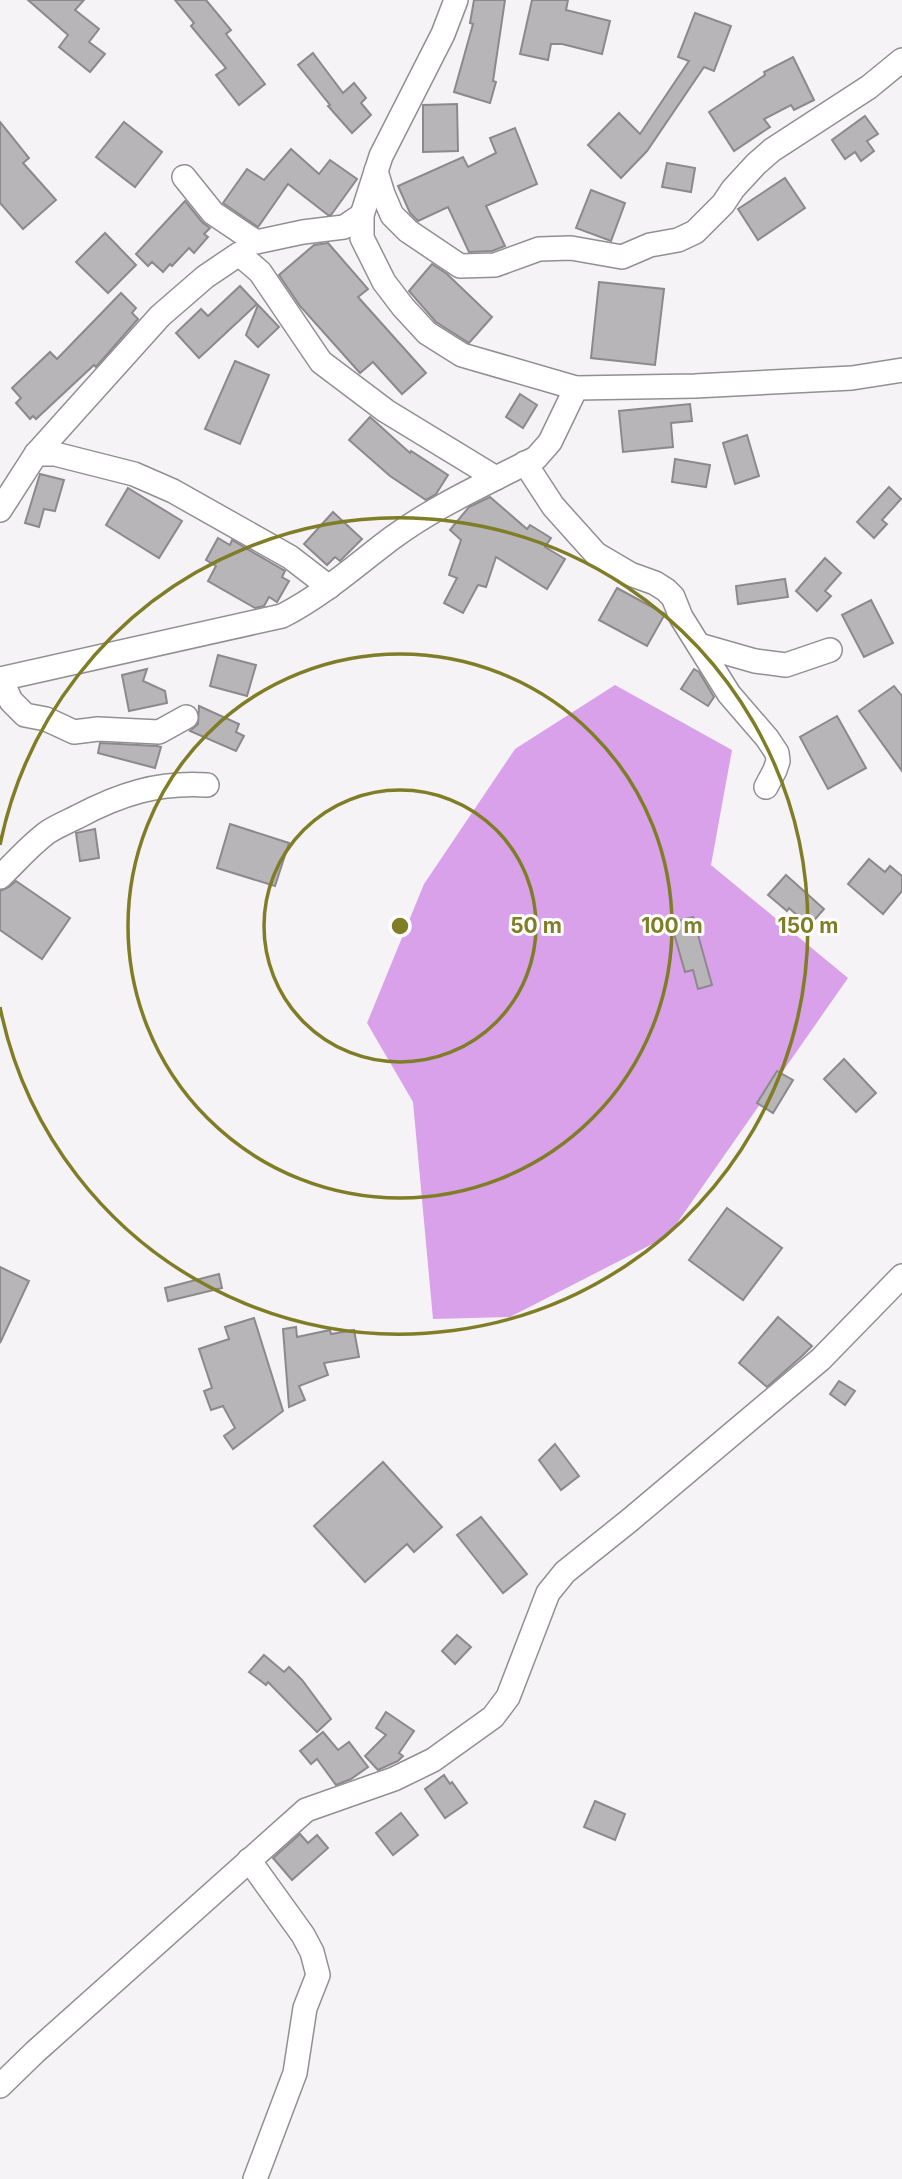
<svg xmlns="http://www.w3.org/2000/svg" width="902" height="2179" viewBox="0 0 902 2179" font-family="Inter,sans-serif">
  <rect width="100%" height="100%" fill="#f6f3f7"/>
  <!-- forest -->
  <path fill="#daa1eb" d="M615,685L732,750L711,865L848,978L668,1236L510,1317L433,1319L413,1102L367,1023L424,884L515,749Z"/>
  <!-- building -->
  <g fill="#b8b5b9" stroke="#8c898d" stroke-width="2">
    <path d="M28,0H84L75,10L99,29L89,42L105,54L90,72L59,47L68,35Z"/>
    <path d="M175,0H206L231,30L226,34L265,84L239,105L216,75L226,68L191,26L194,23Z"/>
    <path d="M474,0H505L493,81L496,82L490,103L454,92L473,24L470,23Z"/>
    <path d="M532,0H568L566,10L610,21L602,54L562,44H551L548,60L520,54Z"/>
    <path d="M695,13L731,26L714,71L704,67L647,151L621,178L588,145L619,113L640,134L689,61L678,57Z"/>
    <path d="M313,53L343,93L354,83L366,98L361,103L371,115L352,133L328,106L330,105L298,65Z"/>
    <path d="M793,57L814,100L794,110L791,105L764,119L770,127L734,151L709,112L765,75L764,72Z"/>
    <path d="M457,104L458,151L423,152V105Z"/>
    <path d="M865,116L878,134L867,141L874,151L861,161L855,152L845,159L832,140Z"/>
    <path d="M0,122L29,158L23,163L56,200L23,229L0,203Z"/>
    <path d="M124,122L162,152L135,187L96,157Z"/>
    <path d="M515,128L537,184L486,206L505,246L492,251L469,252L448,207L418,221L410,213L398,186L463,157L468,167L496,153L490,138Z"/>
    <path d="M291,149L319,174L330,160L357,179L331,215H328L288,184L258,227L223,203L247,169L264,180Z"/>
    <path d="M667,163L695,168L691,192L662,187Z"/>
    <path d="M785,178L805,208L758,240L738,209Z"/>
    <path d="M591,190L625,203L611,241L576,228Z"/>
    <path d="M185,201L202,222L210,228L204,234L208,237L194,253L189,248L172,266L170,264L163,272L152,262L148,266L136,254Z"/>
    <path d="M105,233L136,265L108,293L76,262Z"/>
    <path d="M328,243L368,289L358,297L426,373L402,394L373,362L360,373L300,306L279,275L314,245Z"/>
    <path d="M432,264L447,274L492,317L469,343L436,322L409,291Z"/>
    <path d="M599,282L664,289L655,365L591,358Z"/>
    <path d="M240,286L257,304L199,358L176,333L201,309L208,316Z"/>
    <path d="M121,293L136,308L132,313L138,319L96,367L94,365L36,419L33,416L30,419L16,403L21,398L12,388L50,352L57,359Z"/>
    <path d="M258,305L279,327L258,347L246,335Z"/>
    <path d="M235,361L269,375L240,444L205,429Z"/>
    <path d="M520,394L537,405L523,428L506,417Z"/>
    <path d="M690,404L692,421L671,423L673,447L623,452L619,411Z"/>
    <path d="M370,417L410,453L411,451L448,475L436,494L426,500L390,476L349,440Z"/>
    <path d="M747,435L759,476L735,484L723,443Z"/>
    <path d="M675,459L710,465L706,487L672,482Z"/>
    <path d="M40,474L64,480L55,511L44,509L39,527L25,523Z"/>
    <path d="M889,487L901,499L882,520L887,524L874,538L857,522Z"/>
    <path d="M128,488L182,521L159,558L106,525Z"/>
    <path d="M490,497L527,529L530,525L551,538L545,547L565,559L547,589L496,557L486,587L478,585L463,613L444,603L457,578L449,575L461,540L450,530L469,507Z"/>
    <path d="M333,512L362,539L340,561L335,557L327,565L304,544Z"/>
    <path d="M218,538L230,545L232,540L285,571L282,577L289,581L277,602L269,597L264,606L255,608L208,581L216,566L206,560Z"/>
    <path d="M825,558L841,573L825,591L831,596L817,611L796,591Z"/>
    <path d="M785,579L788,597L738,604L736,586Z"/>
    <path d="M617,588L665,614L647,646L599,620Z"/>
    <path d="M871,600L893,643L864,657L842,615Z"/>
    <path d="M218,655L256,665L247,696L210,686Z"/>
    <path d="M147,669L143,681L165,691L167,703L129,711L122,675Z"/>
    <path d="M694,669L699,672L714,697L708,706L681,689Z"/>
    <path d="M894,686L902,696V771L859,711Z"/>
    <path d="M199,706L239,724L236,732L244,736L236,751L190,731L198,724Z"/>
    <path d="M837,716L866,768L828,789L800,737Z"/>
    <path d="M100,743L157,746L161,747L155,768L98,753Z"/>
    <path d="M230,824L289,843L275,886L217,868Z"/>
    <path d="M95,829L99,858L80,861L76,833Z"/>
    <path d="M869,859L885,872L890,866L902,876V891L883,914L848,884Z"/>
    <path d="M786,875L824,909L809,926L789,908L787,911L768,895Z"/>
    <path d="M16,881L70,918L42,959L0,930V891L9,887Z"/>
    <path d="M693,917L712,985L698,989L693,970L685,972L671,923Z"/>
    <path d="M844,1059L876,1093L856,1112L824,1079Z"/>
    <path d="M777,1071L793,1080L773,1113L757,1103Z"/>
    <path d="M727,1208L782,1248L743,1300L689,1260Z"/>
    <path d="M0,1267L29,1281L0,1343Z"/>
    <path d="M219,1274L222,1288L168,1301L165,1288Z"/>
    <path d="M778,1317L812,1346L802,1356L767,1387L739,1363Z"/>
    <path d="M254,1318L283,1411L233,1449L224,1436L235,1428L223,1406L211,1410L204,1391L212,1388L199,1349L229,1339L225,1327Z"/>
    <path d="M296,1327L297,1337L330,1330L331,1334L354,1330L359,1357L324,1363L328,1375L299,1386L305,1400L289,1407L283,1329Z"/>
    <path d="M839,1381L855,1391L845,1405L830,1394Z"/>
    <path d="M555,1444L579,1476L561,1490L539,1460Z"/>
    <path d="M383,1462L442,1527L414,1552L407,1544L365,1582L314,1526Z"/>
    <path d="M481,1517L527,1574L503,1593L457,1535Z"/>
    <path d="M457,1635L471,1647L455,1664L442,1651Z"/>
    <path d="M264,1655L284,1672L289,1667L302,1680L331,1719L317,1732L268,1682L266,1685L249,1672Z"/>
    <path d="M386,1712L414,1731L399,1753L403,1756L398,1761L378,1770L365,1756L386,1735L376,1728Z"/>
    <path d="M323,1732L338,1750L349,1742L368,1767L351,1779L336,1785L317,1759L311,1764L300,1751Z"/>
    <path d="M444,1775L450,1784L452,1782L467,1803L445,1818L425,1789Z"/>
    <path d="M595,1801L625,1814L615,1840L584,1827Z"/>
    <path d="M401,1813L418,1835L393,1855L376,1833Z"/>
    <path d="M300,1834L308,1843L317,1835L328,1848L292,1880L273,1858Z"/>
  </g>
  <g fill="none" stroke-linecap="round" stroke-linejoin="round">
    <!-- minor casing -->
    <g stroke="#928f93" stroke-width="26">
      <g id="minor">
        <path d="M456,0L443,34L381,156L362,215V238L384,282L403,307L427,333L462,355L576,388L695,386L852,378L902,370"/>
        <path d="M376,171L383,194L392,215L408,231L460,266L495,265L539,249L571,248L622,257L650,245L678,240L695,232L723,204L733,189L756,164L772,150L869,87L902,60"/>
        <path d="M184,177L213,213L256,242L303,232L344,227L362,215"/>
        <path d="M36,454H55L134,474L173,491L290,557L329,587"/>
        <path d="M525,463L553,506L596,554L630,574L655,583L666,590L673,597L681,617L729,694L767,738L777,753L778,761L775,770L766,787"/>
        <path d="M0,510L36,454L160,316L205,277L239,254L260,272L321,362L386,411L496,478L536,458L550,442L576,388"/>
        <path d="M699,645L755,661L786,665L830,650"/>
        <path d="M0,679L282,616C323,595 356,565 392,538C425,514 460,496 496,478"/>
        <path d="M1,679L11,701L25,715L46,719L74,732L98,729L159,732L186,717"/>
        <path d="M0,877C16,862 30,845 48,832C57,826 67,822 77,817C120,794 158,782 207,785"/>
        <path d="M249,1860L303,1935L312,1952L318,1975L305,2008L295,2073L255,2179"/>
        <path d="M0,2086L35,2052L306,1810L394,1779L433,1760L493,1717L508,1697L548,1593L565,1572L630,1520L821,1359L902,1276"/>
      </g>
    </g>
    <!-- minor -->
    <use href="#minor" stroke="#fff" stroke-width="23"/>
  </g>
  <!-- distance rings -->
  <g fill="none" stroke="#7f7d25" stroke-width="3.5">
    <circle cx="400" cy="926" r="136"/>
    <circle cx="400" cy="926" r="272"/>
    <path d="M0 845A408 408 0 1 1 0 1007"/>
  </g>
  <circle cx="400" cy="926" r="10" fill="#7f7d25" stroke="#fff" stroke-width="3.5"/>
  <g font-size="21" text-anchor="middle" font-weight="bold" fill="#7f7d25" stroke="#fff" stroke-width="6" stroke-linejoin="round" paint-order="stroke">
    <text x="536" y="933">50 m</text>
    <text x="672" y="933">100 m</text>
    <text x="808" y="933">150 m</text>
  </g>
</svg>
